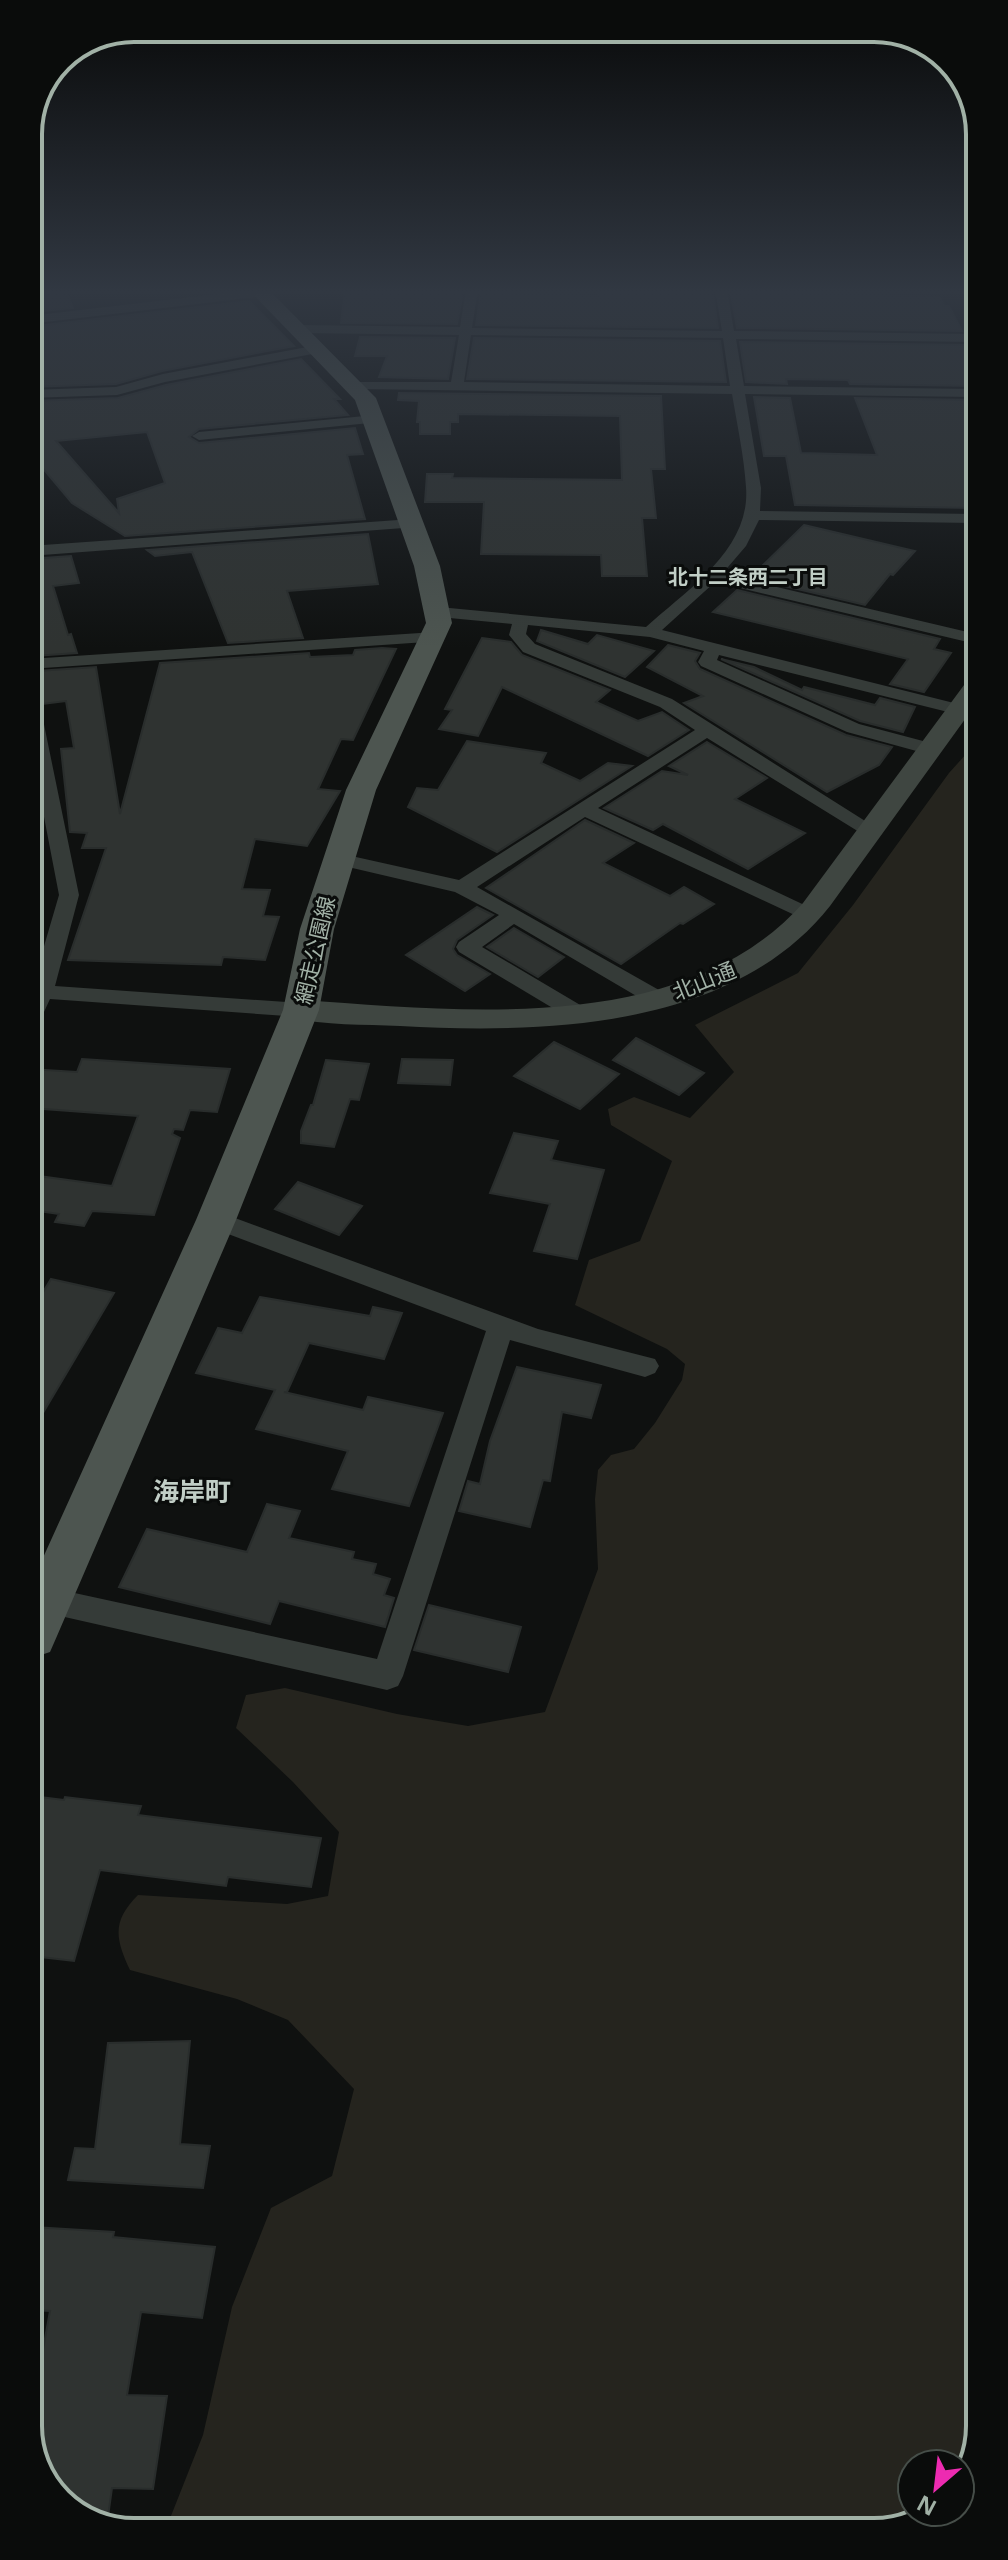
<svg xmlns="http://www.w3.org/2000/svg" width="1008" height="2560" viewBox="0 0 1008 2560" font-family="'Noto Sans','Noto Sans JP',sans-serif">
  <rect width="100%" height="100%" fill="#0f1110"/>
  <!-- green -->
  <path fill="#25241e" d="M976,743L980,2226L966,2314L980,2322V2426L960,2485V2464H912V2512H928L907,2526L165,2531L203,2435L232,2307L271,2208L332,2176L354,2089L288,2020L237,1999L130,1970C115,1938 112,1921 138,1895L287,1904L328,1896L339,1832L293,1782L236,1728L246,1695L285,1688L397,1714L468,1726L545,1712L598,1569L595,1499L598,1470L611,1455L634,1449L655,1423L682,1380L685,1364L667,1349L575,1305L589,1260L640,1241L672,1161L611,1125L608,1109L634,1097L690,1118L734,1072L695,1025L798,973L853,905L949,773Z"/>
  <!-- building -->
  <g fill="#2f3331" stroke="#292d2c" stroke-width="2" fill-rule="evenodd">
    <path d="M35,289H65L73,308L44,311Z"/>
    <path d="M345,290H425L463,292L457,324L341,323Z"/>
    <path d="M650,290L713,294L718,328L476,325L481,292L599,296V293Z"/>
    <path d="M736,291L940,297L944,306H949L962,331L737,328L731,294H736Z"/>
    <path d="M249,301L294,346L162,371L116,384L29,387V327Z"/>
    <path d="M360,337L455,338L448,379L379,377L387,356H355Z"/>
    <path d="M474,338L720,341L726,382L467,379Z"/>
    <path d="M740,342L969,345L975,348V386L850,384L848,380L786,379L787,384L746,382Z"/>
    <path d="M301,359L340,399H334L348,415L199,429L189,437L199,443L355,428L363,454L347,455L365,519L125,536L72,503L29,452V401L118,398L166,385ZM147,432L165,483L117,499L119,513L56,441Z"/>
    <path d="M399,393L661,396L665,469H651L656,518H642L647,576H602L601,555L481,554L484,502H425L427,474H453L452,478L622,480L620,416L458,414V422H450V434H420V422H417L419,401L398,400Z"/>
    <path d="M754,397L790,398L801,453L877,455L855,398L975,400V508L795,505L786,456H764Z"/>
    <path d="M804,525L915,551L893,575L890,574L865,605L750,578Z"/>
    <path d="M368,534L378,584L287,591L303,638L228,643L192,552L155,556L147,550Z"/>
    <path d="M71,556L79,583L53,586L68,635L71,634L77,653L34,656L29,639V559Z"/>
    <path d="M737,590L940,639L934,649L951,653L924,692L890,684L908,659L713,612Z"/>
    <path d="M541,630L588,644L597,635L654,651L625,677L537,641Z"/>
    <path d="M482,638L511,642L522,655L610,690L596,702L638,721L662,712L689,730L648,756L502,687L478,736L439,729L452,710L445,709Z"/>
    <path d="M668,645L700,653L695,661L700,669L846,735L892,747L879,765L827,792L684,703L703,696L647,667Z"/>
    <path d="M382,648L396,649L353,740L341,739L318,789L340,791L307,846L255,839L242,889L270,890L263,916L279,917L265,960L223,957L221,965L68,960L106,848H82L87,833L70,832L61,749L74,748L66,701L43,704L37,671L96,667L120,814L160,663L309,653L310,657L353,655L355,650Z"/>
    <path d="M721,659L754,667L802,690L804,687L875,705L880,698L915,707L903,732L860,721Z"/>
    <path d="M467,741L546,753L541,763L580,781L608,763L632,766L497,852L408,807L417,788L438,790Z"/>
    <path d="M707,742L767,778L735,799L805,833L748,869L663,824L653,830L604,808L662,771L688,775L669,766Z"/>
    <path d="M585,820L634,843L603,863L670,896L684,887L714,904L683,924L680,923L621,964L486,888Z"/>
    <path d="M477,907L493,915L457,940L453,949L457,955L490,974L465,991L406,955Z"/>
    <path d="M514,928L564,957L538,977L487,947Z"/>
    <path d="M636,1038L704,1073L679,1095L613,1060Z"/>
    <path d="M554,1042L619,1074L580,1109L514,1076Z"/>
    <path d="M82,1059L230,1069L217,1112L190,1110L183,1130L174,1129L172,1134L180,1138L154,1215L92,1211L84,1226L55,1222L59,1214L31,1210V1175L112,1186L138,1116L30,1108V1069L77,1072Z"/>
    <path d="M402,1059L453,1060L450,1085L398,1083Z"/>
    <path d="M326,1060L369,1064L359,1100L350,1099L334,1147L301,1143V1131L311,1105H313Z"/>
    <path d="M514,1133L558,1141L551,1160L604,1170L577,1259L534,1251L550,1204L490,1193Z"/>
    <path d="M298,1182L362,1206L339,1235L275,1209Z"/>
    <path d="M51,1279L114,1293L31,1433V1312Z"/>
    <path d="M260,1297L370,1316L373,1307L402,1313L384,1359L309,1343L287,1392H284L363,1410L368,1397L443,1413L409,1506L332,1489L348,1451L256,1429L275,1390L196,1373L218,1328L242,1333Z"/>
    <path d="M517,1367L601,1385L591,1418L562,1412L550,1481L543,1480L530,1527L459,1511L468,1481L480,1484L490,1441Z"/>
    <path d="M267,1504L300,1511L289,1538L354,1552L352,1559L376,1564L373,1574L390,1579L384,1595L394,1598L385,1627L279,1601L270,1624L119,1587L147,1529L247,1552Z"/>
    <path d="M429,1605L521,1627L508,1672L414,1650Z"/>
    <path d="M32,1796L64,1800L65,1797L141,1806L138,1815L321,1838L311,1887L228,1877L226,1886L100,1870L74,1961L32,1956Z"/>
    <path d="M190,2041L180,2144L210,2146L203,2188L68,2180L75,2148L95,2149L108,2043Z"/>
    <path d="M33,2227L114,2232L113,2237L215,2247L202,2318L141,2312L127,2395L167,2396L153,2489L112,2488L107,2524L69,2510L34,2459L33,2382H37L50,2311L33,2310Z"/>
  </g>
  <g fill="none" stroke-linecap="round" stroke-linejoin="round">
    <!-- street -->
    <g fill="#353b38" fill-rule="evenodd">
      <path d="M260,289L264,290V296L29,324V316Z"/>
      <path d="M466,289H478L472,328L722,331L715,289H727L734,331L975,334V342L736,339L744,386L975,389V397L745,394L761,488L760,511L975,514V523L759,520L746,546L722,574L976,634V644L715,582L662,630L966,706L969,710L960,715L719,655L717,660L859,724L938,745L940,749L938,753L931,755L847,732L701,666L698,662L704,651L650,637L528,625L526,634L535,644L672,699L881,831L878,835H864L707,738L598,808L815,910L818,914L815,918H801L585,817L477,887L666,994L669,999L666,1004H650L514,924L482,947L587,1009L590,1014L587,1019H571L459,952L456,947L459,942L499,915L455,892L331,863L328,859L338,853L459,880L695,730L660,707L523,652L509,635L512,624L439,617L431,612L439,607L646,627C688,589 751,549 746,487C744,456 737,424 732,394L354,389L347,385L349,382H451L459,335L298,333L292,329L298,325L460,327ZM471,335L723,338L730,386L464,382Z"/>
      <path d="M318,345L323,346V352L165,382L117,395L29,398V390L116,387L163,374Z"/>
      <path d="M375,415L382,419L380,422L199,440L192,436L199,432Z"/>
      <path d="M412,519L420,524L417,527L29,556V546Z"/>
      <path d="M435,632L441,633L443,637L441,641L29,669V659Z"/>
      <path d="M30,695L39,700L79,895L55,986L301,1003L309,1005L312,1010L309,1015L301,1017L50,999L38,1025L30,1027V994L59,895L30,744Z"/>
      <path d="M216,1211L538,1329L655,1359L659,1366L655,1373L645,1377L510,1340L403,1676L398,1686L387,1690L47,1613L36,1609L32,1600L36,1591L47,1587L377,1659L486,1331L207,1226L203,1220L207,1214Z"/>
    </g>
    <!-- secondary -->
    <g fill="#3f4641" fill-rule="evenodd">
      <path d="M961,289H975V307L969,306Z"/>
      <path d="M976,679V704L830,906C733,1029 543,1034 400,1026C364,1024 325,1026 290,1017L286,1010L290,1003L301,1000C462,1011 684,1037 803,903L967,681Z"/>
    </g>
    <!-- primary -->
    <path fill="#4d5550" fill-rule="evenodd" d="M248,289H268L376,398L440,566L452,623L376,790L334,929L319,1010L236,1220L57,1636L50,1652L32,1658V1582L196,1220L283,1010L300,929L346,790L426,623L414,566L355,400Z"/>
  </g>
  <!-- sky -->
  <linearGradient id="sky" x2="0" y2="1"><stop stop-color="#080909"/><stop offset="0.45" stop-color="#313842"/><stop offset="1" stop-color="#313842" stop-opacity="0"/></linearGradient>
  <rect width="1008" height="648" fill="url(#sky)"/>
  <g text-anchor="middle" stroke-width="6" stroke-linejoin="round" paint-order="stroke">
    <!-- far-neighbourhood labels -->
    <g font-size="20" font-weight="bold" fill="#c1cec6" stroke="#0a0c0b">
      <text x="748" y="584">北十二条西二丁目</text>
    </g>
    <!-- street labels -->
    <g font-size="22" fill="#a1b1a6" stroke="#0a0c0b">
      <text transform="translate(315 950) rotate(-77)" y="8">網走公園線</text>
      <text transform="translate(704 981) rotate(-22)" y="8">北山通</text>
    </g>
    <!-- quarter labels -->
    <g font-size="26" font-weight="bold" fill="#c1cec6" stroke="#0a0c0b">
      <text x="192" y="1501">海岸町</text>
    </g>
  </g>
  <!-- crop -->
  <path d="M0 0H1008V2560H0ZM134 42H874A92 92 0 0 1 966 134V2426A92 92 0 0 1 874 2518H134A92 92 0 0 1 42 2426V134A92 92 0 0 1 134 42Z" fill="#0a0c0b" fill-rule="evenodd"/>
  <path fill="none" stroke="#a1b1a6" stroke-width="4" d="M134 42H874A92 92 0 0 1 966 134V2426A92 92 0 0 1 874 2518H134A92 92 0 0 1 42 2426V134A92 92 0 0 1 134 42Z"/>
  <!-- north arrow -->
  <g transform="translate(936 2488) rotate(208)"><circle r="38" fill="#0a0c0b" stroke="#464e49" stroke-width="2"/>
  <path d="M0-6L14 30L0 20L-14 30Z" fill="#ed2bb1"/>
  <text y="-12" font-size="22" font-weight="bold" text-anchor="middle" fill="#a1b1a6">N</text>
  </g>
</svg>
